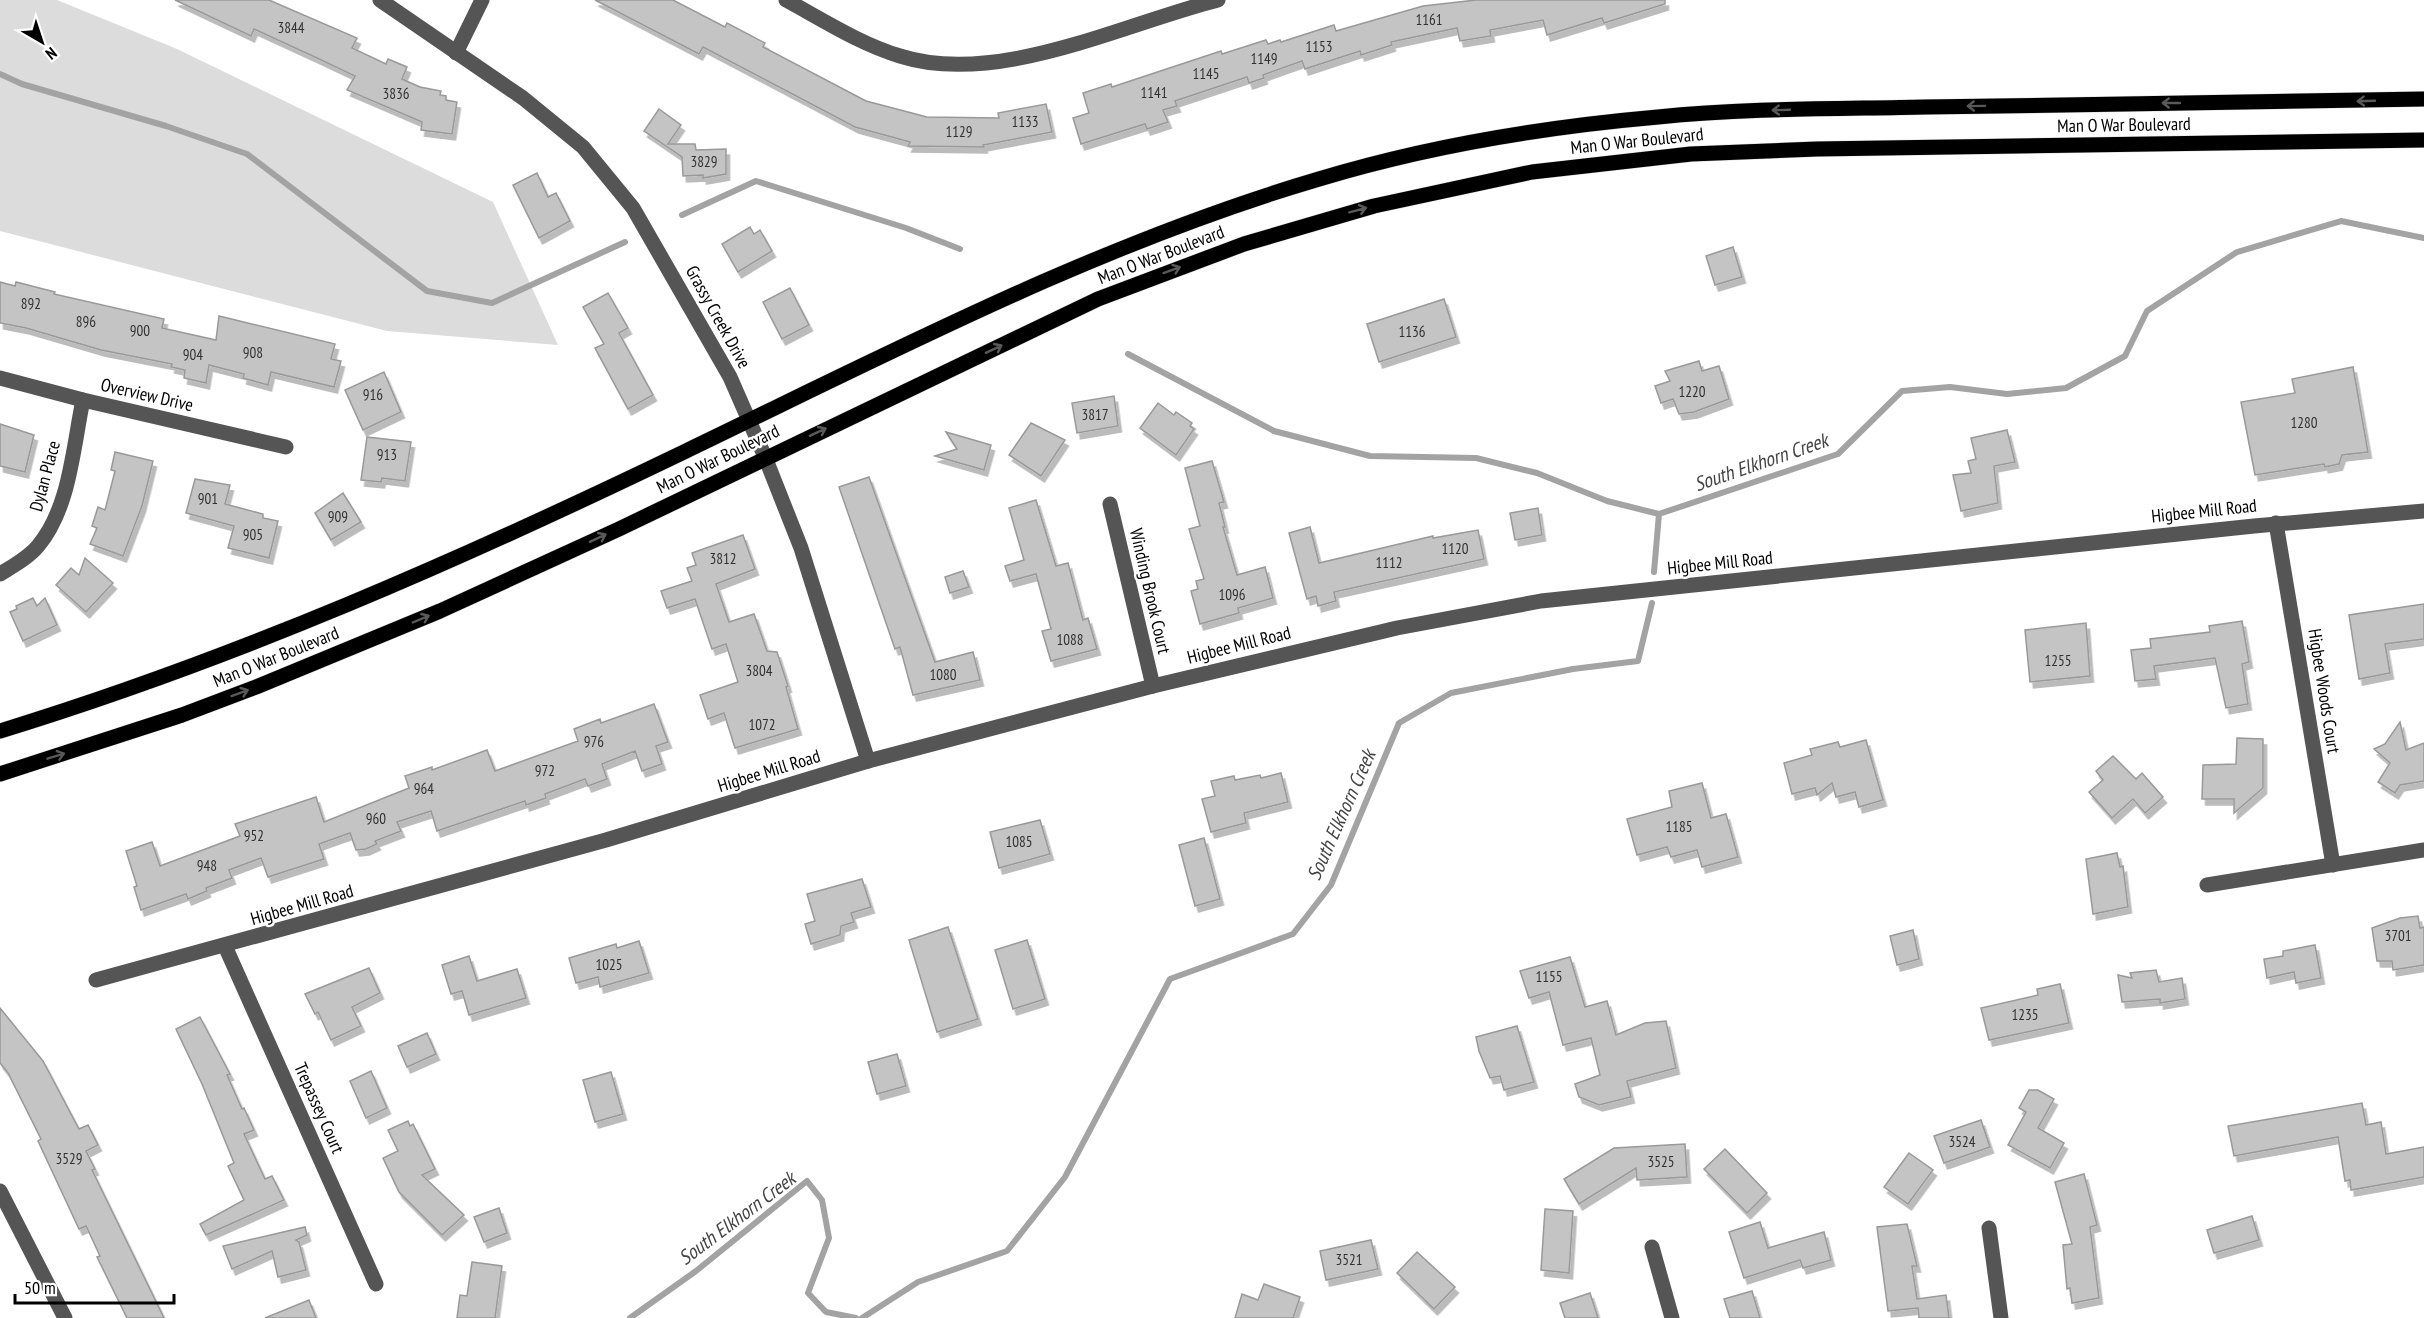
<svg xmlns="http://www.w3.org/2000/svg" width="2424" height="1318" viewBox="0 0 2424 1318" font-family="'PT Sans Narrow',sans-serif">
  <defs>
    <filter id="shadow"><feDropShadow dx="3.5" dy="6" stdDeviation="0" flood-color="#0004"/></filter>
  </defs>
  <rect width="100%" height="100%" fill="#fff"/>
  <!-- green -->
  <path fill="#dcdcdc" d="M0,0H57L177,49L493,202L558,345L387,331L0,231Z"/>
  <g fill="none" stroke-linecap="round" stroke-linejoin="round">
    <!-- stream -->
    <g stroke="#a3a3a3" stroke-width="6">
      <path d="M0,74L22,84L166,126L247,154L427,291L492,303L625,242"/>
      <path d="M682,215L756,181L906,228L960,249"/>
      <path d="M1128,354L1274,431L1370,456L1476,458L1537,473L1607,501L1659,514"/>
      <path d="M1654,572L1659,514L1838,454L1902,391L1950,387L2007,394L2066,388L2125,356L2147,311L2237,252L2341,221L2424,238"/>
      <path d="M630,1318L696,1271L807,1181L822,1200L829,1238L808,1293L826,1312L856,1318"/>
      <path d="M862,1318L918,1282L1007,1251L1065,1177L1170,979L1293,934L1331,885L1399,723L1451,693L1573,669L1638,661L1652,603"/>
    </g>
  </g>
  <!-- building -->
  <g fill="#c4c4c4" stroke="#999" stroke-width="1.5" filter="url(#shadow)">
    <path d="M175,0H269L357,38L352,48L386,64L388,59L407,67L402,79L420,87L441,91L440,95L446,96V100L457,102L452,134L421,130L422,122L347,90L355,76L317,58L254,29L251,36Z"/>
    <path d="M595,0H673L725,27L727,23L765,43L763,47L866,101L927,117L999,118L998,113L1046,104L1052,132L983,145L984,147L908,146L910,142L855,127L703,47L699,54Z"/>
    <path d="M1476,0H1665V4L1604,23L1602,18L1547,35L1543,20L1490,30L1491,36L1460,41L1457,28L1391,42L1392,45L1361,55L1360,51L1305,69L1302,61L1263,75L1264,78L1249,83L1247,77L1175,101L1177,106L1163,110L1168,122L1147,129L1145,124L1081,144L1073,118L1089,113L1083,93L1111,84L1112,87L1221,51L1222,54L1266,40L1268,44L1280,40L1281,42L1334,25L1336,31L1423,6Z"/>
    <path d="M659,109L681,125L668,144H695L696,150L726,149V174L703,178V175L683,176L682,157L644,131Z"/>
    <path d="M537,173L548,197L556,193L570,221L539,238L513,185Z"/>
    <path d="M750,227L754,234L760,230L772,251L738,272L722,244Z"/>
    <path d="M1733,247L1742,277L1715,285L1706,256Z"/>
    <path d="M0,282L15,286L16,282L55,292L54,294L164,319L162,328L216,340L219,316L335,344L331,359L341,361L334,387L271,372L268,385L243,378L244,374L209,365L206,383L184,378L185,370L171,367L172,364L101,350L26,328L0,323Z"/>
    <path d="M790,288L809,325L782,339L763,302Z"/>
    <path d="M608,293L628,328L619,333L653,395L628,409L595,348L604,344L583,307Z"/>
    <path d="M1444,299L1456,337L1379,362L1367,324Z"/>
    <path d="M1699,361L1702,371L1719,366L1729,399L1694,412L1679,414L1673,399L1661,403L1655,386L1670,381L1665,371Z"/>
    <path d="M2353,367L2368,452L2342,455L2339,464L2325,467L2324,464L2255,475L2241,402L2295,393L2292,379Z"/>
    <path d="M384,372L401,412L363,430L345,390Z"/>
    <path d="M1114,396L1118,426L1077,433L1072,403Z"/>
    <path d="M1158,403L1174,415L1176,412L1192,423L1190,426L1194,429L1176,455L1140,428Z"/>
    <path d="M1031,423L1065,440L1041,476L1009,455Z"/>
    <path d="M0,424L34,435L25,472L0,466Z"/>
    <path d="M2007,430L2015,462L1994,466L1998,503L1961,511L1953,475L1971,473L1968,461L1976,459L1971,438Z"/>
    <path d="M946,432L991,445L984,470L935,456L957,449Z"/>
    <path d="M367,437L411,442L405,481L382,478L381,482L361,480Z"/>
    <path d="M115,452L153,461L142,506L123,556L90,544L97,528L92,526L98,507L105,510L115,471L111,470Z"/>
    <path d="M1212,461L1224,502L1219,503L1225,527H1223L1237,575L1265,567L1273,598L1238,608L1239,613L1200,624L1191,591L1198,589L1196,581L1204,579L1189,529L1200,526L1185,468Z"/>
    <path d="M869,477L935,662L973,652L980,680L913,695L900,647L895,649L839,487Z"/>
    <path d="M195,479L230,485L225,504L263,514V518L278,521L269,558L228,548L234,526L186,513Z"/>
    <path d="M343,493L361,522L331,540L315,513Z"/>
    <path d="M1036,500L1056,566L1068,563L1083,620L1088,618L1097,649L1051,661L1042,631L1051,629L1036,574L1010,581L1005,566L1024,560L1009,508Z"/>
    <path d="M1538,508L1542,535L1515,540L1510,513Z"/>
    <path d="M1310,527L1319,563L1433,536V538L1478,530L1484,559L1334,592L1336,601L1318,606L1316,596L1307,599L1289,533Z"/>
    <path d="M743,535L755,569L716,584L729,622L754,614L767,651L777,652L788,686L786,687L798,729L735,748L724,713L708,719L700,695L738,682L726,644L712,649L695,599L667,608L661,591L692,581L687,568L696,565L692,553Z"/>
    <path d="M85,558L113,583L86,612L56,585L71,568L79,575Z"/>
    <path d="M963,571L969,587L950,593L945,577Z"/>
    <path d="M33,598L37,606L45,598L57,625L23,641L10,612L17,609L16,606Z"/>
    <path d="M2424,604V639L2385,644L2390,673L2359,679L2349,615Z"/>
    <path d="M2242,621L2249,662L2242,664L2248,704L2226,708L2215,658L2154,666L2156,679L2135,681L2131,650L2151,648L2150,639L2210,632L2209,626Z"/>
    <path d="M2086,623L2090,676L2030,682L2025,630Z"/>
    <path d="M654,704L668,742L656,746L662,764L642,771L635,751L602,764L607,779L588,786L585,779L545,794L546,798L526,805L525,801L437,831L431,811L397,822L401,831L375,841L377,844L366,849L356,850L350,833L319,844L324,859L268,877L261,858L229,870L232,878L206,888L207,891L188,899L186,894L141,910L134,887L137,886L126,851L152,842L160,866L240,836L235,824L316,797L324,822L409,788L405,776L432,767V770L487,750L495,771L578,741L574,729L600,719L601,723Z"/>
    <path d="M2400,722L2406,750L2424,743V781L2400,785L2395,793L2378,782L2390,763L2374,749L2385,744Z"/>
    <path d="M2237,738L2263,739V788L2234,813V799H2202L2203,765L2236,764Z"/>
    <path d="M1866,740L1883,800L1859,807L1855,792L1836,797L1832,783L1817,795L1815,788L1792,794L1784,763L1812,755L1810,749L1838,742L1840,747Z"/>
    <path d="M2113,756L2136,779L2142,773L2163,797L2145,813L2133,799L2112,818L2089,792L2103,780L2096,771Z"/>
    <path d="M1281,773L1288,802L1244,813L1246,823L1211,832L1202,799L1215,796L1211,781L1234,776L1235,780L1260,775L1261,778Z"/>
    <path d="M1702,783L1711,818L1726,814L1738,857L1702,867L1697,850L1671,857L1667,847L1637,855L1627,819L1672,807L1669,791Z"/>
    <path d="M1040,820L1050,854L999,868L990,832Z"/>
    <path d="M1204,838L1220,899L1195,906L1179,845Z"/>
    <path d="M2117,853L2120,867L2123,866L2128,907L2093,914L2086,859Z"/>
    <path d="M862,879L871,907L851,913L854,922L841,926L840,935L811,944L805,924L815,921L807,894Z"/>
    <path d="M2418,916L2420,928L2424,927V965L2393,970L2392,961H2377L2372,928L2400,918Z"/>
    <path d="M948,927L978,1019L937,1032L909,940Z"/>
    <path d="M1913,930L1919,959L1897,965L1890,936Z"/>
    <path d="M1027,940L1045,999L1013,1009L995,950Z"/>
    <path d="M639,941L649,973L600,987L598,977L576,983L569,958L616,944L617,948Z"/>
    <path d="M2315,945L2321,978L2296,983L2294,972L2267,978L2264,959L2283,956V951Z"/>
    <path d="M469,956L477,981L517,969L526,998L469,1015L462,991L451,994L442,965Z"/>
    <path d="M1570,957L1585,1007L1607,1001L1616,1035L1645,1023L1666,1021L1676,1068L1627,1081L1631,1097L1599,1105L1579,1097L1575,1084L1600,1075L1591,1038L1563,1045L1549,992L1529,998L1520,971Z"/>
    <path d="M369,968L380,993L352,1007L361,1026L331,1040L318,1012L315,1014L305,994Z"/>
    <path d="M2156,970L2159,982L2182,978L2185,999L2160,1003V999L2122,1002L2118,975L2132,978L2130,973Z"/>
    <path d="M2060,984L2069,1023L1989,1040L1981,1008L2038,995L2037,989Z"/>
    <path d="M0,1008L43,1061L79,1129L88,1125L98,1145L86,1151L95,1169L92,1170L164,1318H127L97,1257L100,1256L86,1226L79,1229L38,1141L41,1139L8,1073L0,1063Z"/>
    <path d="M200,1017L230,1074L227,1075L242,1109L244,1108L254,1130L244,1134L265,1179L272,1176L284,1200L206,1235L200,1224L244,1200L228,1166L234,1163L202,1084L176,1029Z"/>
    <path d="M1517,1026L1534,1082L1504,1090L1500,1076L1490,1078L1479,1051L1476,1037Z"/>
    <path d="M427,1033L436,1054L407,1067L398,1046Z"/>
    <path d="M897,1054L906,1086L877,1094L868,1062Z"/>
    <path d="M371,1071L387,1108L366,1118L350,1081Z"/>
    <path d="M611,1072L623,1114L595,1122L583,1080Z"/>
    <path d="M2029,1090H2038L2054,1099L2038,1128L2064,1143L2050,1168L2008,1145L2026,1112L2019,1108Z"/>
    <path d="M2362,1103L2366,1125L2381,1122L2386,1154L2424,1147V1177L2351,1190L2350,1180L2345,1181L2338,1137L2234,1156L2228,1126Z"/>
    <path d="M1981,1120L1990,1147L1944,1163L1934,1136Z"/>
    <path d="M408,1121L410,1126L413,1124L435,1169L422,1175L464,1215L442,1235L399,1192L383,1158L398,1151L388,1130Z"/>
    <path d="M1685,1144L1687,1177L1637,1180L1636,1168L1579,1204L1564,1179L1614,1148Z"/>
    <path d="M1725,1149L1767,1193L1747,1213L1704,1169Z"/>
    <path d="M1909,1153L1933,1170L1908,1204L1884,1187Z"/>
    <path d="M2084,1174L2097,1225L2090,1227L2099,1298L2072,1303L2070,1288L2067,1289L2063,1245L2072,1244L2055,1182Z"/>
    <path d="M499,1208L507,1233L484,1242L474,1217Z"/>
    <path d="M1545,1209L1573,1211L1569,1273L1541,1270Z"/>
    <path d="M2252,1216L2259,1240L2214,1253L2207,1230Z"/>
    <path d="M1760,1222L1768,1248L1824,1232L1831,1260L1803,1268L1800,1260L1744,1278L1729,1232Z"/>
    <path d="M1907,1224L1917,1266H1912L1917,1299L1946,1295L1949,1318H1919L1918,1308L1888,1311L1877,1227Z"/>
    <path d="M305,1227L307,1235L296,1240L299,1242L306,1270L278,1277L272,1251L232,1269L223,1246Z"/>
    <path d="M1371,1240L1378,1269L1326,1280L1320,1251Z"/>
    <path d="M1417,1252L1455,1287L1434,1309L1397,1273Z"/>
    <path d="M472,1262L502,1266L495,1318H457L460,1295L467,1296Z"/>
    <path d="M1264,1284L1300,1297L1293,1318H1235L1242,1294L1258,1300Z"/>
    <path d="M1752,1291L1760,1318H1730L1724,1299Z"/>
    <path d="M1590,1293L1598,1318H1565L1560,1303Z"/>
    <path d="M309,1300L316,1318H265Z"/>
  </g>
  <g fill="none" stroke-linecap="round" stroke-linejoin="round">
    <!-- major casing -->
    <g stroke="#dbdbdb" stroke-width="16">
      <g id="major">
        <path d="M0,731C238,658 462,559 686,451C892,352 1098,244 1319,179C1428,146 1544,127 1658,117C1746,108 1837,109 1926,107C2092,104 2258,103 2424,99"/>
        <path d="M0,774L182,715L256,687L440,611L619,529L1098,299L1244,244L1374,206L1532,172L1691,154L1817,149L2424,140"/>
      </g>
    </g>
    <!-- minor -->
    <g stroke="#555" stroke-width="15">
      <path d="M380,0L523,98L583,147L633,208L730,377L765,457L801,548L868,761"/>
      <path d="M786,0C823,20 860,44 900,56C997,87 1123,24 1218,0"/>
      <path d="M456,53L482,0"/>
      <path d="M0,378L83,400L286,447"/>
      <path d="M1110,504L1153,686"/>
      <path d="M2276,523L2333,865"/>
      <path d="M0,574C13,566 28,558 38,546C70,508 73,447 83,400"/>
      <path d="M2207,885L2424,850"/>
      <path d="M225,946L376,1284"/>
      <path d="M96,980L606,840L868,761L1153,686L1397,628L1541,601L2254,526L2424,511"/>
      <path d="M0,1191L65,1318"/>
      <path d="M1989,1228L2001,1318"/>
      <path d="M1652,1247L1672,1318"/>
    </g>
    <!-- major -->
    <use href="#major" stroke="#000" stroke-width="15"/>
  </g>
  <!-- one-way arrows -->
  <defs><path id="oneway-shaft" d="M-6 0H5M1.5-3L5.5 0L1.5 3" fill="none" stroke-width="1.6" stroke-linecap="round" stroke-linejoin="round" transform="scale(1.5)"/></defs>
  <g stroke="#595959">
    <use href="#oneway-shaft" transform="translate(2366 101) rotate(178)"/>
    <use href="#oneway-shaft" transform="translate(2171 103) rotate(180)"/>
    <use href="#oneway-shaft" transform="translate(1976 106) rotate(179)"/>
    <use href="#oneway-shaft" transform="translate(1781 110) rotate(178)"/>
    <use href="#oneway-shaft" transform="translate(1358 210) rotate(-15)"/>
    <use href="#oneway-shaft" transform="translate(1172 270) rotate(-20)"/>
    <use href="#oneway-shaft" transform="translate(994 349) rotate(-25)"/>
    <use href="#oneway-shaft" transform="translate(818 432) rotate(-25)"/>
    <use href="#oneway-shaft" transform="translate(598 538) rotate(-25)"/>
    <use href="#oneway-shaft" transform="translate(421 619) rotate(-23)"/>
    <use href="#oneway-shaft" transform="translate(240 693) rotate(-20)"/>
    <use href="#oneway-shaft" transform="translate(56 756) rotate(-17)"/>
  </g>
  <g text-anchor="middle" stroke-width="5" stroke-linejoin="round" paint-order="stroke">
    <!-- number labels -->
    <g font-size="15" fill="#313131">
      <text x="1429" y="25">1161</text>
      <text x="291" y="33">3844</text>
      <text x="1319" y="52">1153</text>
      <text x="1264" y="64">1149</text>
      <text x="1206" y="79">1145</text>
      <text x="1154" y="98">1141</text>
      <text x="396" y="99">3836</text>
      <text x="1025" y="127">1133</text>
      <text x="959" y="137">1129</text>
      <text x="704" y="167">3829</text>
      <text x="31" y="309">892</text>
      <text x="86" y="327">896</text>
      <text x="140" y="336">900</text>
      <text x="1412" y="337">1136</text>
      <text x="253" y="358">908</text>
      <text x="193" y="360">904</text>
      <text x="1692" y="397">1220</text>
      <text x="373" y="400">916</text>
      <text x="1095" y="420">3817</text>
      <text x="2304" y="428">1280</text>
      <text x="387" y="460">913</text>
      <text x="208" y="504">901</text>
      <text x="338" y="522">909</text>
      <text x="253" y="540">905</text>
      <text x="1455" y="554">1120</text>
      <text x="723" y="564">3812</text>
      <text x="1389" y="568">1112</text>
      <text x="1232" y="600">1096</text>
      <text x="1070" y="645">1088</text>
      <text x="2058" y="666">1255</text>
      <text x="759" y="676">3804</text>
      <text x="943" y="680">1080</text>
      <text x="762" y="730">1072</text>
      <text x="594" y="747">976</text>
      <text x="545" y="776">972</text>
      <text x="424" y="794">964</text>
      <text x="376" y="824">960</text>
      <text x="1679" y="832">1185</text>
      <text x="254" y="841">952</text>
      <text x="1019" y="847">1085</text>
      <text x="207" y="871">948</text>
      <text x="2398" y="941">3701</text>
      <text x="609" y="970">1025</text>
      <text x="1549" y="982">1155</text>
      <text x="2025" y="1020">1235</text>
      <text x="1962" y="1147">3524</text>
      <text x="69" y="1164">3529</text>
      <text x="1661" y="1167">3525</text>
      <text x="1349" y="1265">3521</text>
    </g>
    <!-- street labels -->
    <g font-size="18" fill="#000" stroke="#fff">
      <text transform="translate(2124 125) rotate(-1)" y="6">Man O War Boulevard</text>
      <text transform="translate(1637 141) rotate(-6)" y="6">Man O War Boulevard</text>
      <text transform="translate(1161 255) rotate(-21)" y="6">Man O War Boulevard</text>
      <text transform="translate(718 317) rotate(61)" y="6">Grassy Creek Drive</text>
      <text transform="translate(147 395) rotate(13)" y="6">Overview Drive</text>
      <text transform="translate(718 459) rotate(-26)" y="6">Man O War Boulevard</text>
      <text transform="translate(45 476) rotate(-75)" y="6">Dylan Place</text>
      <text transform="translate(2204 511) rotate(-6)" y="6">Higbee Mill Road</text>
      <text transform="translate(1720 563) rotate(-6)" y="6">Higbee Mill Road</text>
      <text transform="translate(1150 591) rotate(77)" y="6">Winding Brook Court</text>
      <text transform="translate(1239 645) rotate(-14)" y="6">Higbee Mill Road</text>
      <text transform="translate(276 657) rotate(-22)" y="6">Man O War Boulevard</text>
      <text transform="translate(2324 691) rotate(81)" y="6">Higbee Woods Court</text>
      <text transform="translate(769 771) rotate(-17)" y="6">Higbee Mill Road</text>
      <text transform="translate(302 905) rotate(-16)" y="6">Higbee Mill Road</text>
      <text transform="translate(319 1108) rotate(66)" y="6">Trepassey Court</text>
    </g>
    <!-- water labels -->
    <g font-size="20" font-style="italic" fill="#444" stroke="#fff">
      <text transform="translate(1761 462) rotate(-19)" y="7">South Elkhorn Creek</text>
      <text transform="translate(1341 815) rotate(-66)" y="7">South Elkhorn Creek</text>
      <text transform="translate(737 1218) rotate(-37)" y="7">South Elkhorn Creek</text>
    </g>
  </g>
  <!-- north arrow -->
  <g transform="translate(42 42) rotate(141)" stroke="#ffffff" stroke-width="4.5" paint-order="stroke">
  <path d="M0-4.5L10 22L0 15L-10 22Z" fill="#000000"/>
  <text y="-9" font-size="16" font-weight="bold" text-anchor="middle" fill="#000000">N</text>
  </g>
  <!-- scale -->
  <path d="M15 1294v9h159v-9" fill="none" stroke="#000000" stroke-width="3"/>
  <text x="24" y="1294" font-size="18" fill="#000000" stroke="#ffffff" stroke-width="4.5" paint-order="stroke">50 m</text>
</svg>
